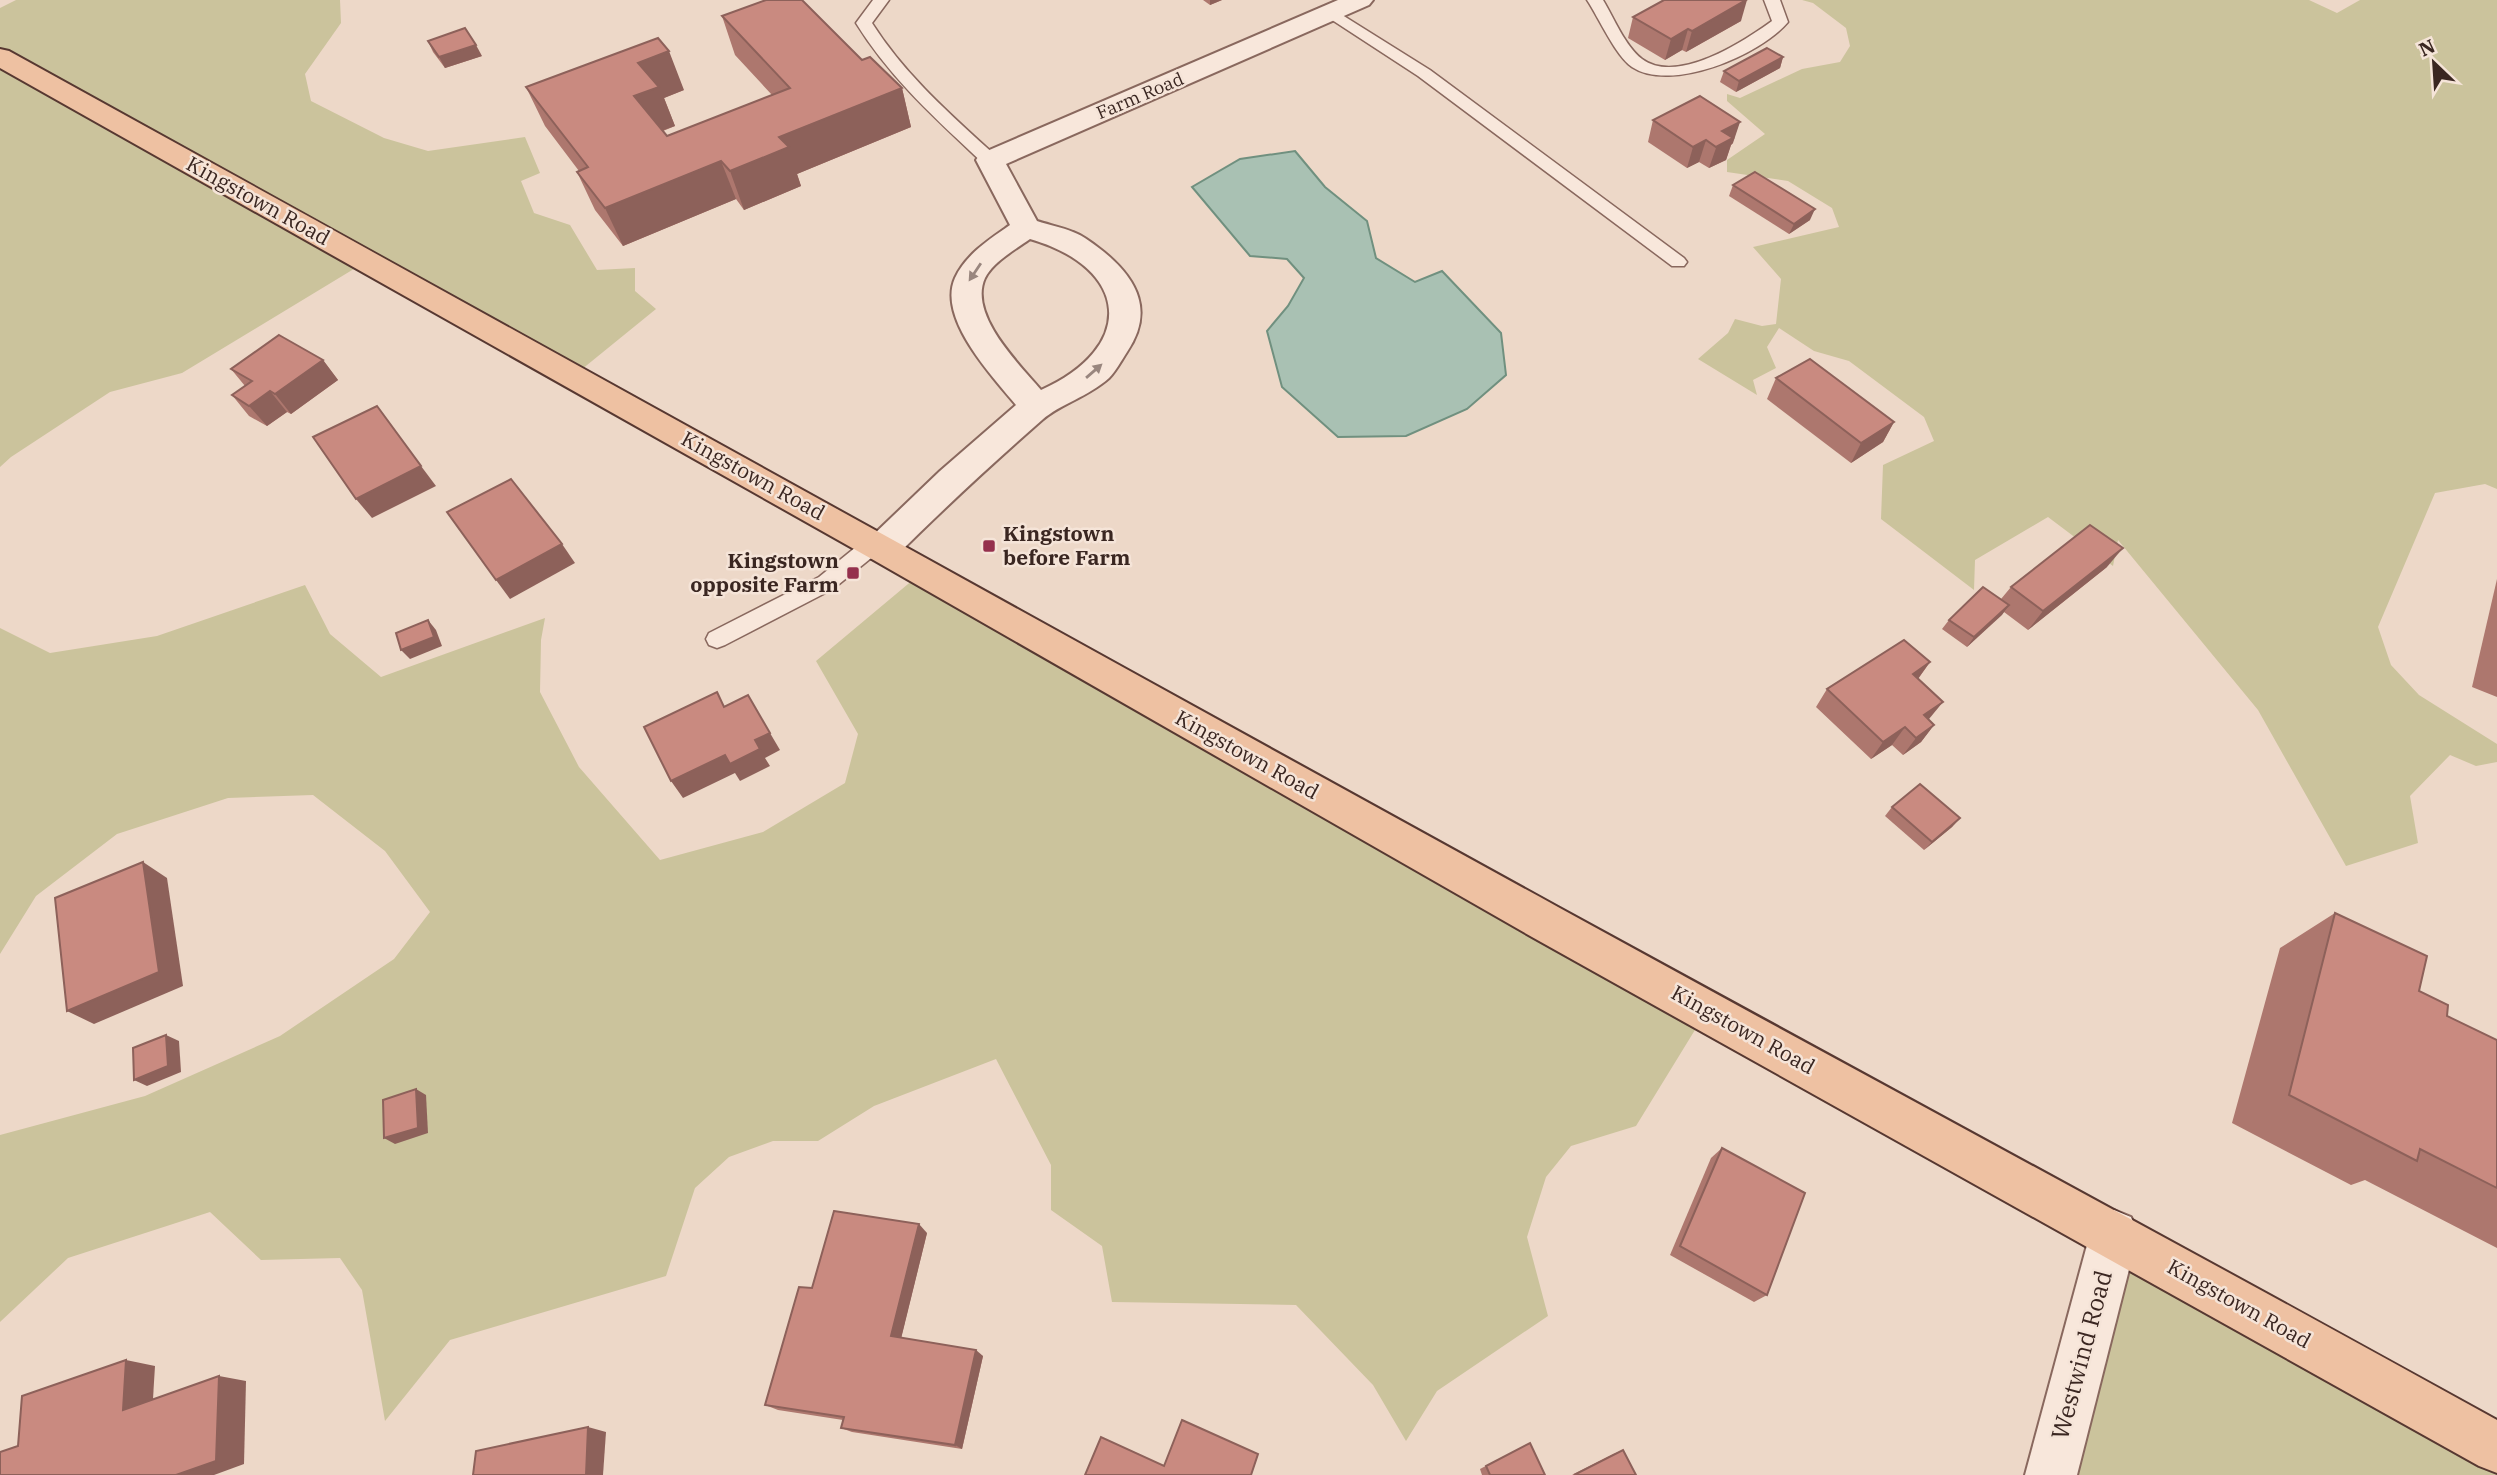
<svg xmlns="http://www.w3.org/2000/svg" width="2497" height="1475" viewBox="0 0 2497 1475" font-family="'IBM Plex Serif',serif">
  <rect width="100%" height="100%" fill="#edd8c8"/>
  <!-- green -->
  <g fill="#cbc39c">
    <path d="M16,0H340L341,23L305,74L311,101L384,138L428,151L525,137L540,173L521,181L534,213L570,225L597,270L635,268V291L656,309L576,374L367,261L182,373L110,392L11,457L0,467V8Z"/>
    <path d="M1802,0H2309L2337,13L2360,0H2497V489L2485,484L2435,493L2378,627L2391,665L2419,695L2497,744V762L2476,766L2450,755L2410,796L2418,843L2346,866L2258,710L2118,540L2113,566L2048,517L1975,560L1974,590L1881,519L1883,465L1934,441L1924,417L1849,361L1814,351L1779,328L1767,347L1776,368L1753,380L1757,395L1698,359L1728,333L1735,319L1762,326L1776,324L1781,279L1753,247L1839,227L1832,208L1788,181L1727,172V160L1765,134L1727,101V94L1740,98L1802,69L1840,62L1850,46L1846,28L1813,3Z"/>
    <path d="M920,574L1706,1012L1636,1126L1571,1146L1546,1177L1527,1237L1548,1316L1437,1391L1406,1441L1373,1385L1296,1305L1112,1302L1102,1246L1051,1210V1165L996,1059L874,1106L818,1141H773L729,1157L695,1188L666,1276L450,1340L385,1421L362,1290L340,1258L261,1260L210,1212L68,1258L0,1322V1135L145,1096L280,1036L394,959L430,912L385,851L313,795L228,798L117,834L36,896L0,954V628L50,653L157,636L305,585L330,634L381,677L545,618L541,640L540,692L579,767L660,860L763,832L845,783L858,734L816,661Z"/>
    <path d="M2105,1259L2497,1445V1475H2045Z"/>
  </g>
  <!-- water -->
  <path fill="#a9c1b3" stroke="#70907f" stroke-width="2" d="M1295,151L1325,187L1367,221L1376,258L1415,282L1442,271L1501,333L1506,375L1467,409L1406,436L1338,437L1282,387L1267,331L1288,306L1304,278L1287,259L1250,256L1192,187L1240,159Z"/>
  <g fill="none" stroke-linecap="round" stroke-linejoin="round">
    <!-- lane casing -->
    <g stroke="#89685e" stroke-width="3">
      <g id="lane">
        <path d="M873,0H889L872,23C905,75 951,115 996,156L998,160L996,164H984C937,120 890,78 856,23Z"/>
        <path d="M1587,0H1603C1614,18 1625,46 1642,59C1677,85 1743,42 1772,21L1764,0H1780L1788,22C1760,55 1671,93 1632,67C1615,55 1599,18 1587,0Z"/>
        <path d="M1331,8L1430,70L1684,258L1687,262L1684,266H1672L1418,76L1326,16L1323,13Z"/>
        <path d="M874,536L881,538L884,544L881,550L833,589L725,645L717,648L709,645L706,639L709,633L819,577L867,538Z"/>
      </g>
    </g>
    <!-- street casing -->
    <g stroke="#89685e" stroke-width="4">
      <g id="street">
        <path d="M1338,0H1373L1369,5L1006,164L1037,221C1049,225 1062,227 1073,232C1084,236 1095,245 1104,252C1138,280 1154,312 1127,352C1121,361 1116,371 1109,378C1088,397 1060,404 1042,420C991,465 942,510 894,558L882,562L870,558L864,548L870,538L940,471L1016,405C992,376 937,318 955,278C966,254 990,239 1010,225L976,160L980,154ZM1030,239C1130,268 1137,347 1041,390C1020,365 968,315 985,278C993,262 1016,249 1030,239Z"/>
        <path d="M2114,1210L2131,1217L2138,1234L2077,1475H2025L2090,1234L2097,1217Z"/>
      </g>
    </g>
    <!-- primary casing -->
    <g stroke="#573831" stroke-width="4">
      <path id="primary" d="M0,49L9,51C526,336 1041,623 1558,907C1870,1079 2185,1247 2497,1420V1473L2479,1466L1532,937L870,558L0,68Z"/>
    </g>
    <!-- lane -->
    <use href="#lane" fill="#f8e7db" fill-rule="evenodd"/>
    <!-- street -->
    <use href="#street" fill="#f8e7db" fill-rule="evenodd"/>
    <!-- primary -->
    <use href="#primary" fill="#eec1a2" fill-rule="evenodd"/>
  </g>
  <!-- wall -->
  <g fill="#ad776e">
    <path d="M1203,0H1222L1210,5Z"/>
    <path d="M722,16L862,60L902,88L911,127L797,174L801,186L744,210L736,199L623,246L595,210L577,172L579,171L545,126L526,87L684,90L664,98L675,126L663,131L667,136L772,95L735,55Z"/>
    <path d="M1633,17L1741,21L1686,52L1682,50L1665,60L1628,38Z"/>
    <path d="M428,41L482,56L445,68L433,52Z"/>
    <path d="M1783,57L1780,68L1736,92L1720,82L1724,71Z"/>
    <path d="M1653,120L1733,143L1731,145L1726,160L1709,168L1699,162L1687,168L1648,142Z"/>
    <path d="M1733,185L1810,220L1789,234L1729,196Z"/>
    <path d="M323,360L338,380L291,414L287,412L267,426L249,416L232,395L245,386L231,369Z"/>
    <path d="M1776,378L1894,422L1883,442L1851,463L1767,399Z"/>
    <path d="M2107,567L2028,630L2004,612L1967,647L1942,629L1949,620L2001,599L2011,587Z"/>
    <path d="M2497,579V697L2472,687Z"/>
    <path d="M1930,662L1918,679L1929,720L1934,725L1921,742L1903,755L1892,745L1871,759L1816,707L1827,689Z"/>
    <path d="M1892,807L1960,818L1952,827L1924,850L1885,816Z"/>
    <path d="M2335,913L2447,1016L2497,1040V1248L2365,1180L2351,1185L2232,1123L2280,948Z"/>
    <path d="M1722,1148L1767,1295L1754,1302L1670,1255L1711,1158Z"/>
    <path d="M927,1233L901,1338L983,1356L962,1449L852,1432L841,1428L843,1420L778,1410L765,1405L812,1288Z"/>
    <path d="M1530,1443L1545,1475H1482L1480,1469Z"/>
    <path d="M1623,1450L1636,1475H1572L1613,1454Z"/>
  </g>
  <!-- shaded-wall -->
  <g fill="#8d615a">
    <path d="M1210,0H1222L1210,5Z"/>
    <path d="M1746,0H1747L1741,21L1686,52L1692,31Z"/>
    <path d="M1688,29L1682,50L1665,60L1671,39Z"/>
    <path d="M476,45L482,56L445,68L439,57Z"/>
    <path d="M669,51L684,90L664,98L675,126L650,135L634,96L638,63Z"/>
    <path d="M1783,57L1780,68L1736,92L1739,81Z"/>
    <path d="M902,88L911,127L797,174L801,186L744,210L730,171L779,137Z"/>
    <path d="M1740,122L1733,143L1731,145L1726,160L1709,168L1722,131Z"/>
    <path d="M1706,140L1699,162L1687,168L1693,147Z"/>
    <path d="M721,161L736,199L623,246L605,208Z"/>
    <path d="M1815,209L1810,220L1789,234L1794,224Z"/>
    <path d="M323,360L338,380L291,414L275,394Z"/>
    <path d="M270,391L287,412L267,426L249,406Z"/>
    <path d="M1894,422L1883,442L1851,463L1861,443Z"/>
    <path d="M421,466L436,486L372,518L356,499Z"/>
    <path d="M562,544L575,563L510,599L496,580Z"/>
    <path d="M2123,548L2107,567L2028,630L2043,611Z"/>
    <path d="M2009,605L2002,615L1967,647L1974,637Z"/>
    <path d="M428,620L436,630L442,646L410,659L401,650Z"/>
    <path d="M1930,662L1917,680L1913,674Z"/>
    <path d="M1943,702L1929,719L1910,733L1924,715Z"/>
    <path d="M1934,725L1921,742L1903,755L1916,738Z"/>
    <path d="M1905,727L1892,745L1871,759L1883,742Z"/>
    <path d="M770,733L780,750L765,758L770,766L740,781L735,773L683,798L671,781Z"/>
    <path d="M1960,818L1952,827L1924,850L1932,842Z"/>
    <path d="M143,862L167,878L183,986L94,1024L67,1011Z"/>
    <path d="M166,1035L179,1041L181,1072L147,1086L134,1080Z"/>
    <path d="M416,1089L426,1095L428,1133L395,1144L384,1138Z"/>
    <path d="M919,1224L927,1233L900,1343L891,1336Z"/>
    <path d="M976,1350L983,1356L962,1449L955,1445Z"/>
    <path d="M126,1360L155,1366L152,1415L123,1410Z"/>
    <path d="M219,1376L246,1381L244,1464L214,1475H176Z"/>
    <path d="M588,1427L606,1432L603,1475H586Z"/>
  </g>
  <!-- building -->
  <g fill="#c98a80" stroke="#8d615a" stroke-width="2">
    <path d="M766,0H802L862,60L870,57L902,88L779,137L789,147L730,171L721,161L605,208L577,172L588,167L526,87L658,38L669,51L638,63L659,87L634,96L667,136L790,88L722,16Z"/>
    <path d="M1664,0H1746L1692,31L1688,29L1671,39L1633,17Z"/>
    <path d="M465,28L476,45L439,57L428,41Z"/>
    <path d="M1767,48L1783,57L1739,81L1724,71Z"/>
    <path d="M1700,96L1740,122L1722,131L1733,138L1716,147L1706,140L1693,147L1653,120Z"/>
    <path d="M1755,172L1815,209L1794,224L1733,185Z"/>
    <path d="M279,335L323,360L275,394L270,391L249,406L232,395L252,381L231,369Z"/>
    <path d="M1810,359L1894,422L1861,443L1776,378Z"/>
    <path d="M377,406L421,466L356,499L313,437Z"/>
    <path d="M511,479L562,544L496,580L447,512Z"/>
    <path d="M2090,525L2123,548L2043,611L2011,587Z"/>
    <path d="M1983,587L2009,605L1974,637L1949,620Z"/>
    <path d="M428,620L434,637L401,650L396,633Z"/>
    <path d="M1904,640L1930,662L1913,674L1943,702L1924,715L1934,725L1916,738L1905,727L1883,742L1827,689Z"/>
    <path d="M717,692L724,707L748,695L770,733L755,740L760,749L730,764L725,755L671,781L644,727Z"/>
    <path d="M1920,784L1960,818L1932,842L1892,807Z"/>
    <path d="M143,862L159,972L67,1011L55,898Z"/>
    <path d="M2335,913L2427,956L2419,991L2448,1005L2447,1016L2497,1040V1188L2420,1149L2417,1161L2289,1095Z"/>
    <path d="M166,1035L168,1066L134,1080L133,1048Z"/>
    <path d="M416,1089L418,1128L384,1138L383,1100Z"/>
    <path d="M1722,1148L1805,1193L1767,1295L1680,1246Z"/>
    <path d="M834,1211L919,1224L891,1336L976,1350L955,1445L841,1428L844,1417L765,1405L799,1287L812,1288Z"/>
    <path d="M126,1360L123,1410L219,1376L216,1461L176,1475H0V1452L18,1446L22,1396Z"/>
    <path d="M1182,1420L1258,1454L1251,1475H1085L1101,1437L1164,1466Z"/>
    <path d="M588,1427L586,1475H473L476,1451Z"/>
    <path d="M1530,1443L1545,1475H1490L1486,1466Z"/>
    <path d="M1623,1450L1636,1475H1574Z"/>
  </g>
  <!-- one-way arrows -->
  <defs><path id="oneway-solid" d="M-6-.8H1V-3.2L6.5 0L1 3.2V.8H-6Z" transform="scale(1.75)"/></defs>
  <g fill="#99867e">
    <use href="#oneway-solid" transform="translate(975 272) rotate(124)"/>
    <use href="#oneway-solid" transform="translate(1094 371) rotate(-41)"/>
  </g>
  <!-- markers -->
  <g fill="#95304d" stroke="#f5e4d8" stroke-width="2.5">
    <rect x="982" y="539" width="14" height="14" rx="3.5"/>
    <rect x="846" y="566" width="14" height="14" rx="3.5"/>
  </g>
  <g text-anchor="middle" stroke-width="5" stroke-linejoin="round" paint-order="stroke">
    <!-- far-street labels -->
    <g font-size="18" fill="#3a2621" stroke="#f5e4d8">
      <text transform="translate(1140 96) rotate(-23)" y="6">Farm Road</text>
    </g>
    <!-- street labels -->
    <g font-size="21" fill="#3a2621" stroke="#f5e4d8">
      <text transform="translate(258 201) rotate(29)" y="7">Kingstown Road</text>
      <text transform="translate(753 476) rotate(29)" y="7">Kingstown Road</text>
      <text transform="translate(1247 755) rotate(29)" y="7">Kingstown Road</text>
      <text transform="translate(1743 1030) rotate(29)" y="7">Kingstown Road</text>
      <text transform="translate(2239 1304) rotate(29)" y="7">Kingstown Road</text>
    </g>
    <!-- poi labels -->
    <g font-size="21" font-weight="bold" fill="#3a2621" stroke="#f5e4d8" text-anchor="start">
      <text x="1003" y="541">Kingstown<tspan x="1003" dy="24">before Farm</tspan></text>
      <text x="839" y="568" text-anchor="end">Kingstown<tspan x="839" dy="24">opposite Farm</tspan></text>
    </g>
    <!-- near-street labels -->
    <g font-size="24" fill="#3a2621" stroke="#f5e4d8">
      <text transform="translate(2082 1355) rotate(-75)" y="8">Westwind Road</text>
    </g>
  </g>
  <!-- north arrow -->
  <g transform="translate(2434 63) rotate(335)" stroke="#f5e4d8" stroke-width="5" paint-order="stroke">
  <path d="M0-5L12 26L0 18L-12 26Z" fill="#3a2621"/>
  <text y="-10" font-size="19" font-weight="bold" text-anchor="middle" fill="#3a2621">N</text>
  </g>
</svg>
